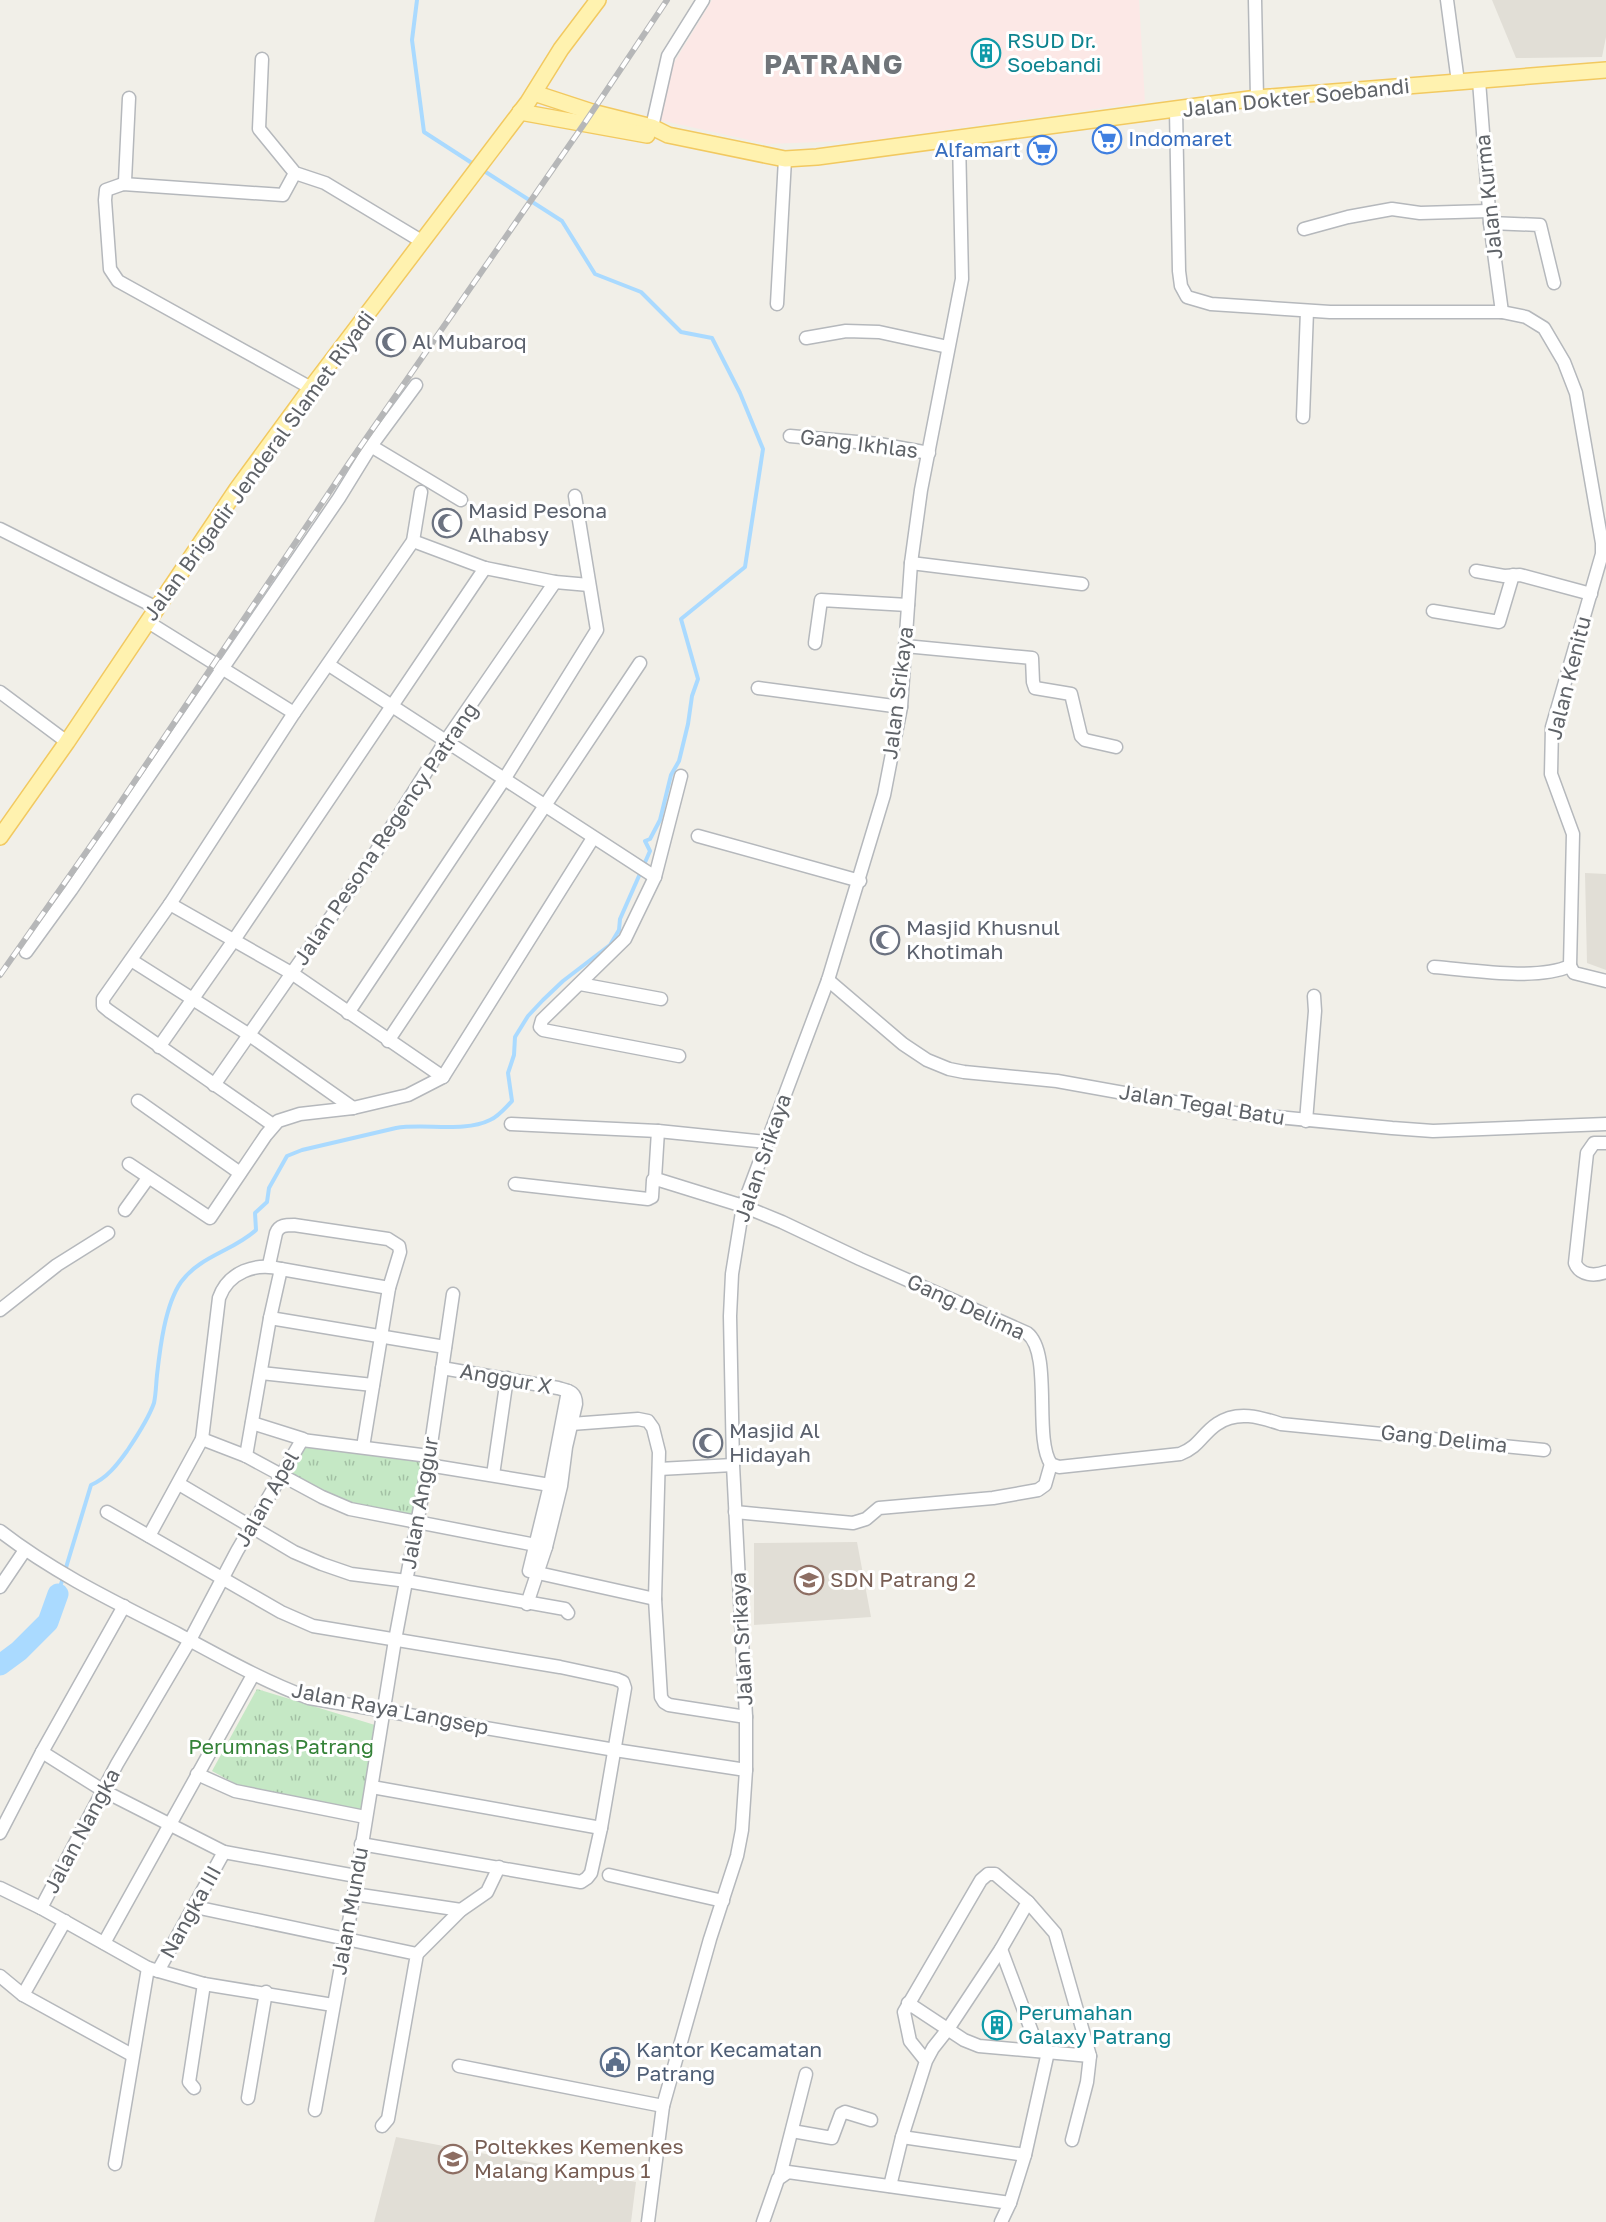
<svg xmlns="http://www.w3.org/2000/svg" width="1606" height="2222" viewBox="0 0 1606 2222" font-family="'Golos Text',sans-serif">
  <defs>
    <pattern id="grass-tufts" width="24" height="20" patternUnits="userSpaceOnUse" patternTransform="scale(1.5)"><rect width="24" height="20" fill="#c5e8c5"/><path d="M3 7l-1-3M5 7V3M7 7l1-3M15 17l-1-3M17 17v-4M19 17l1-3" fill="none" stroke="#a3c0a4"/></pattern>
  </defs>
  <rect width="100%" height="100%" fill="#f1efe8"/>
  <!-- education -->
  <g fill="#e1ded6">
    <path d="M1492,0H1606V37L1602,57L1516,58Z"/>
    <path d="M1585,873L1606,874V970L1587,963Z"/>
    <path d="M857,1542L871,1617L754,1625V1543Z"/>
    <path d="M396,2137L636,2182L631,2222H374Z"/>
  </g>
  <!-- medical -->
  <path fill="#fce8e6" d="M712,0H1139L1145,102L872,140L767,144L659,120L672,66Z"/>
  <!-- grass -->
  <g fill="url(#grass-tufts)">
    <path d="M304,1439L427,1456L416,1523L350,1508L282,1475Z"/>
    <path d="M257,1689L375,1725L362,1810L247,1790L212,1771Z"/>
  </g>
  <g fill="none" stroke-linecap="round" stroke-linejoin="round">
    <!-- stream -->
    <g stroke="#aadaff" stroke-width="4">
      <path d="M417,0L412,40L424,132L475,165"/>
      <path d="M58,1594L91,1485C107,1478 117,1465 127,1451C137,1436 148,1420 154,1403C156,1394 156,1384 157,1375C160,1348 165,1305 181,1282C200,1256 233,1251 256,1230L255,1213L267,1202L269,1188L287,1156L302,1150L396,1128C424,1123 464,1133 490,1120C499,1116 505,1108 512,1101L508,1073L514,1055L515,1037L528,1016L543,1000L563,981L610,945L619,930L620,919L650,851L645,841L650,839L660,820L671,775L679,761L688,724L692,696L698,679L681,619L745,567L763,449L740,393L712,338L681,332L641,292L595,274L562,221L481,169"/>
    </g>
    <!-- river -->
    <path stroke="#aadaff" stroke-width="21" d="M0,1665L19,1651L48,1622L58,1594"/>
    <!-- minor casing -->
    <g stroke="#b5b8bc" stroke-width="15">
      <g id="minor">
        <path d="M1255,0L1257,98"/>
        <path d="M1447,0L1458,82"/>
        <path d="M262,59L259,129L295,173L325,183L423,242"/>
        <path d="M1479,81L1490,223L1502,312"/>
        <path d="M1176,110L1179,271L1181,286L1187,297L1211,304L1330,312H1502L1526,317L1544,328L1564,362L1576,393L1602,543V554L1552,727L1551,774L1573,834L1570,966"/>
        <path d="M652,127L668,56L703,0"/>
        <path d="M295,173L283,195L123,184L106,190L105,200L110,269L118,281L311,388"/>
        <path d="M123,184L125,181L129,98"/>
        <path d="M1490,223L1540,225L1554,283"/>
        <path d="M1304,229L1348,217L1392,209L1420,213L1489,211"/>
        <path d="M777,304L785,159"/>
        <path d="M806,338L846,331L879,332L948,347"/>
        <path d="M1303,417L1307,311"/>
        <path d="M790,436L879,444L929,453"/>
        <path d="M371,446L461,500"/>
        <path d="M0,529L157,608"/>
        <path d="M413,541L485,568L555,582L589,585"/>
        <path d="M911,563L1082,584"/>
        <path d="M1476,571L1504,576L1520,575L1591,594"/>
        <path d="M1433,611L1499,622L1513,575"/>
        <path d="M148,622L294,713"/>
        <path d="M815,643L821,600L908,605"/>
        <path d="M905,646L1032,658L1033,682L1035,688L1071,694L1081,736L1085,740L1116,747"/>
        <path d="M329,665L655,877"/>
        <path d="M758,688L901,707"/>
        <path d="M0,692L67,742"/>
        <path d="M698,836L860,881"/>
        <path d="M170,904L293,974L443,1077L593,838"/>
        <path d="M26,952L71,890L339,498L371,446L416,385"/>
        <path d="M131,960L248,1034L353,1108"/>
        <path d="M1570,966L1574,973L1606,981"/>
        <path d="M1434,967C1472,970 1536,981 1570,966"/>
        <path d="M828,980L903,1044L927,1060L949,1069L964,1072L1057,1081L1235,1113L1392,1128L1433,1131L1606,1124"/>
        <path d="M580,984L661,999"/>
        <path d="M348,1013L505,778L597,630L575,496"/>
        <path d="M388,1041L640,663"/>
        <path d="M159,1047L234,940L485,568"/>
        <path d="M679,1056L543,1030L540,1027L542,1020L625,939L655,877L681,776"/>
        <path d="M214,1085L370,861L445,742L555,582"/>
        <path d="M138,1101L240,1173"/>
        <path d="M1306,1121L1315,1011L1314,996"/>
        <path d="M511,1124L658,1131L766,1142"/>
        <path d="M273,1125L109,1011L103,1006V999L170,904L294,713L413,541L421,492"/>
        <path d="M1606,1143H1594L1587,1153L1575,1263C1580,1276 1595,1276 1606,1272"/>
        <path d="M129,1164L210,1218L266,1135L278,1121L300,1114L353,1108L408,1095L443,1077"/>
        <path d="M655,1179L658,1131"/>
        <path d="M515,1184L648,1199L652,1197L653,1180L656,1179L743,1206L782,1222L860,1259L1027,1333C1053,1353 1033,1438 1051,1464L1059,1467L1180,1454C1199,1447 1202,1434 1217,1424C1237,1410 1260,1417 1281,1424L1544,1450"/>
        <path d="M125,1210L148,1178"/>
        <path d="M269,1265L276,1233C279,1225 286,1225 294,1225L388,1239L399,1246L400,1252L389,1288L363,1447"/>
        <path d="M0,1310L57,1265L108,1233"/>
        <path d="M270,1318L445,1347"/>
        <path d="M442,1368L558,1388C568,1391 576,1391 576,1404L566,1447L561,1486L546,1547L527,1604"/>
        <path d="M261,1373L373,1385"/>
        <path d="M568,1391L550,1485L529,1571L655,1599"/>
        <path d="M252,1423L303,1439"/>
        <path d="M571,1424L638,1419L648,1421L653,1428L659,1452L655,1599L661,1697L664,1702L669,1705L746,1717"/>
        <path d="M202,1439L246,1456L322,1497L350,1509L546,1547"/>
        <path d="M246,1456L270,1318L281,1269L389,1288"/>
        <path d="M428,1465L556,1486"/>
        <path d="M659,1469L733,1465"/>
        <path d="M493,1475L507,1378"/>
        <path d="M179,1484L294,1552L322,1564L351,1574L407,1581L565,1609L568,1613"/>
        <path d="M107,1512L281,1612L313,1626L560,1667L616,1679L623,1682L625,1688L601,1828L372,1787"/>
        <path d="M735,1512L853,1523L866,1519L879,1508L993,1498L1038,1490L1045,1485L1051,1464"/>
        <path d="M0,1531C54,1573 117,1603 178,1634C221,1657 263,1681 309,1698L615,1750L746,1770"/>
        <path d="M149,1536L202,1439L219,1298C228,1272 256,1262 281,1269"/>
        <path d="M0,1587L25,1550"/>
        <path d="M42,1752L104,1791L224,1852L356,1876"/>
        <path d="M197,1774L235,1791L365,1817"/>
        <path d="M0,1833L42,1752L124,1606"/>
        <path d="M361,1844L581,1882L587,1878L591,1873L601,1828"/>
        <path d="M609,1875L723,1901"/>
        <path d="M0,1888L41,1908"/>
        <path d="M354,1894L461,1910"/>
        <path d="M1028,1902L1055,1933L1090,2056L1087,2082L1072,2140"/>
        <path d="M195,1907L417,1954L388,2119L382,2126"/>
        <path d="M104,1943L253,1675"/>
        <path d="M1001,1949L1039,2051"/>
        <path d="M417,1954L461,1910L487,1892L499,1867"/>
        <path d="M158,1971L224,1852"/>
        <path d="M0,1976L23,1995L132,2055"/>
        <path d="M23,1995L65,1921"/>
        <path d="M908,2003L964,2040L979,2046L1090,2056"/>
        <path d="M333,2005L204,1984L148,1968L41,1908L117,1764L190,1640L237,1551L302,1440L429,1456"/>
        <path d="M459,2066L663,2106"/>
        <path d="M194,2088L189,2082L204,1984"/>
        <path d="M248,2098L266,1992"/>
        <path d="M315,2110L354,1894L395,1640L428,1465L453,1294"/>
        <path d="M792,2131L832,2138L841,2114L845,2112L871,2120"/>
        <path d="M902,2137L1025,2155"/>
        <path d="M115,2164L148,1968"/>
        <path d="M780,2176L806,2074"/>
        <path d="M890,2186L902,2137L926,2061L933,2048L948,2029L1001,1949L1028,1902L995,1874H988L981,1880L904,2012L910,2041L926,2061"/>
        <path d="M1010,2203L1025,2155L1048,2052"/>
        <path d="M648,2222L663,2106L710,1939L737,1856L742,1830L746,1770V1717L733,1465L730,1316L732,1274L743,1206L828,980L884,795L901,707L911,563L921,490L962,279L959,139"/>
        <path d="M763,2222L778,2179L788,2172L1010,2203L1001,2222"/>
      </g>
    </g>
    <!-- major casing -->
    <g stroke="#f2c960" stroke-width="18">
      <g id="major">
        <path d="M534,93L592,112L652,127L668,135L785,159L817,157L1257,98L1606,70"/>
        <path d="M520,112L647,135"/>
        <path d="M0,837L67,742L237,489L311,388L528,102L561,49L598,0"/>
      </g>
    </g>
    <!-- minor -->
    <use href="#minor" stroke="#fff" stroke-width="12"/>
    <!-- major -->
    <use href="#major" stroke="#fff2af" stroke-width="15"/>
    <!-- rail casing -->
    <g stroke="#b6b7b8" stroke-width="6">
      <path id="rail" d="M0,975L108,821L349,463L584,124L667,0"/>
    </g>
    <!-- rail -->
    <use href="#rail" stroke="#fff" stroke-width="4" stroke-dasharray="11" stroke-linecap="butt"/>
  </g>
  <!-- icons -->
  <defs>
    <g id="building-ring" transform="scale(1.5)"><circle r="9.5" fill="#fff" stroke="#0f9aa8" stroke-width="1.5"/><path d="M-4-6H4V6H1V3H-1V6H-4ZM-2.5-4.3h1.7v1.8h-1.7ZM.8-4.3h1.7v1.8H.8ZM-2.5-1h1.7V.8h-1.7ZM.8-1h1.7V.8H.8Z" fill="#0f9aa8"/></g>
    <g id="supermarket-ring" transform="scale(1.5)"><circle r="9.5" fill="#fff" stroke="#3f7fe0" stroke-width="1.5"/><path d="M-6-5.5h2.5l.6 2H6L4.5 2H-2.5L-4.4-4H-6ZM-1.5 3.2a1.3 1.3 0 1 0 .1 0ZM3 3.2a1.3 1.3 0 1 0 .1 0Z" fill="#3f7fe0"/></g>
    <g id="mosque-ring" transform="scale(1.5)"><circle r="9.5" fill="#fff" stroke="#6b7280" stroke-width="1.5"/><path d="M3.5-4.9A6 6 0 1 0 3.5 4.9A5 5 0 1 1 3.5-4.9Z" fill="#6b7280"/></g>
    <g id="school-ring" transform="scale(1.5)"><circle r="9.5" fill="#fff" stroke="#8d6e63" stroke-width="1.5"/><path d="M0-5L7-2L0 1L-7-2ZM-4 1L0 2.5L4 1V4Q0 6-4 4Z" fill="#8d6e63"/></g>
    <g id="civic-ring" transform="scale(1.5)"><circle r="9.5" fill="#fff" stroke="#5c6f8a" stroke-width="1.5"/><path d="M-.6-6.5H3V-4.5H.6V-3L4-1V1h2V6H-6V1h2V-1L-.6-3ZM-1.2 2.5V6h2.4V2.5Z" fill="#5c6f8a"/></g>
    <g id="university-ring" transform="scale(1.5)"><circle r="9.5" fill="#fff" stroke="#8d6e63" stroke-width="1.5"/><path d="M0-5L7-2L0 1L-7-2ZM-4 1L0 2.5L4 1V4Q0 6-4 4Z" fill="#8d6e63"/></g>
  </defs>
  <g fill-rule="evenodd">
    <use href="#building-ring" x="986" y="53"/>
    <use href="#supermarket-ring" x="1107" y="139"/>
    <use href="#supermarket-ring" x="1042" y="150"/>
    <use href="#mosque-ring" x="391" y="342"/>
    <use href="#mosque-ring" x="447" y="523"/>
    <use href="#mosque-ring" x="885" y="940"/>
    <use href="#mosque-ring" x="708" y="1443"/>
    <use href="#school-ring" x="809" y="1580"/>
    <use href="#building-ring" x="997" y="2025"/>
    <use href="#civic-ring" x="615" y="2062"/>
    <use href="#university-ring" x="453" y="2159"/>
  </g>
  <g text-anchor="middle" stroke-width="6" stroke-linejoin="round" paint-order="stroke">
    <!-- culture labels -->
    <g font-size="21" fill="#0d838f" stroke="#fff" text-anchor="start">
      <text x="1007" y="48">RSUD Dr.<tspan x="1007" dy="24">Soebandi</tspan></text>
      <text x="1018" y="2020">Perumahan<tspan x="1018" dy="24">Galaxy Patrang</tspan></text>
    </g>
    <!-- street labels -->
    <g font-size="21" fill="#5f6368" stroke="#fff">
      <text transform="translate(1296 98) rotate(-6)" y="7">Jalan Dokter Soebandi</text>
      <text transform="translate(1489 197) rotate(-96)" y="7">Jalan Kurma</text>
      <text transform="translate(859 444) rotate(7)" y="7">Gang Ikhlas</text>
      <text transform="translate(259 466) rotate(-54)" y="7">Jalan Brigadir Jenderal Slamet Riyadi</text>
      <text transform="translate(1569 678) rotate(-76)" y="7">Jalan Kenitu</text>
      <text transform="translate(898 693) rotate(-83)" y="7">Jalan Srikaya</text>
      <text transform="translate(386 834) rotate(-56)" y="7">Jalan Pesona Regency Patrang</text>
      <text transform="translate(1202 1105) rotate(9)" y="7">Jalan Tegal Batu</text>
      <text transform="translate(763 1158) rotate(-71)" y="7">Jalan Srikaya</text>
      <text transform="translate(966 1307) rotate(25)" y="7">Gang Delima</text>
      <text transform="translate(506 1379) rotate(10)" y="7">Anggur X</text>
      <text transform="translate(1444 1439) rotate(6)" y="7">Gang Delima</text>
      <text transform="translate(267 1499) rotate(-60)" y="7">Jalan Apel</text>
      <text transform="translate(420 1503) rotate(-80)" y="7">Jalan Anggur</text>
      <text transform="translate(742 1639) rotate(-93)" y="7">Jalan Srikaya</text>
      <text transform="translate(390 1709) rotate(11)" y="7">Jalan Raya Langsep</text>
      <text transform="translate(82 1831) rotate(-62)" y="7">Jalan Nangka</text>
      <text transform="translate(350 1911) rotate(-80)" y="7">Jalan Mundu</text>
      <text transform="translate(191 1912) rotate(-61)" y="7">Nangka III</text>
    </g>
    <!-- shop labels -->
    <g font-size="21" fill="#366cbe" stroke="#fff" text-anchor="start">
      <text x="1128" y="146">Indomaret</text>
      <text x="1021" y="157" text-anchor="end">Alfamart</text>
    </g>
    <!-- worship labels -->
    <g font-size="21" fill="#5b616d" stroke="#fff" text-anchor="start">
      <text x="412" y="349">Al Mubaroq</text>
      <text x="468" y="518">Masid Pesona<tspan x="468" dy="24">Alhabsy</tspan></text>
      <text x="906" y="935">Masjid Khusnul<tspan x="906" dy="24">Khotimah</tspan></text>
      <text x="729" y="1438">Masjid Al<tspan x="729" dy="24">Hidayah</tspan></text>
    </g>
    <!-- education labels -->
    <g font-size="21" fill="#785e54" stroke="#fff" text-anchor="start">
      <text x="830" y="1587">SDN Patrang 2</text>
      <text x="474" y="2154">Poltekkes Kemenkes<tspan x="474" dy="24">Malang Kampus 1</tspan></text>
    </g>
    <!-- park labels -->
    <g font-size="21" fill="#348238" stroke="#fff">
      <text x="281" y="1754">Perumnas Patrang</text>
    </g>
    <!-- service labels -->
    <g font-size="21" fill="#4e5e75" stroke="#fff" text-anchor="start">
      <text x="636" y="2057">Kantor Kecamatan<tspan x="636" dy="24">Patrang</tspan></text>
    </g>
    <!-- district labels -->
    <g font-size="27" font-weight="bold" letter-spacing="1.5" fill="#70757a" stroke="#fff">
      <text x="834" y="74">PATRANG</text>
    </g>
  </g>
</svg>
